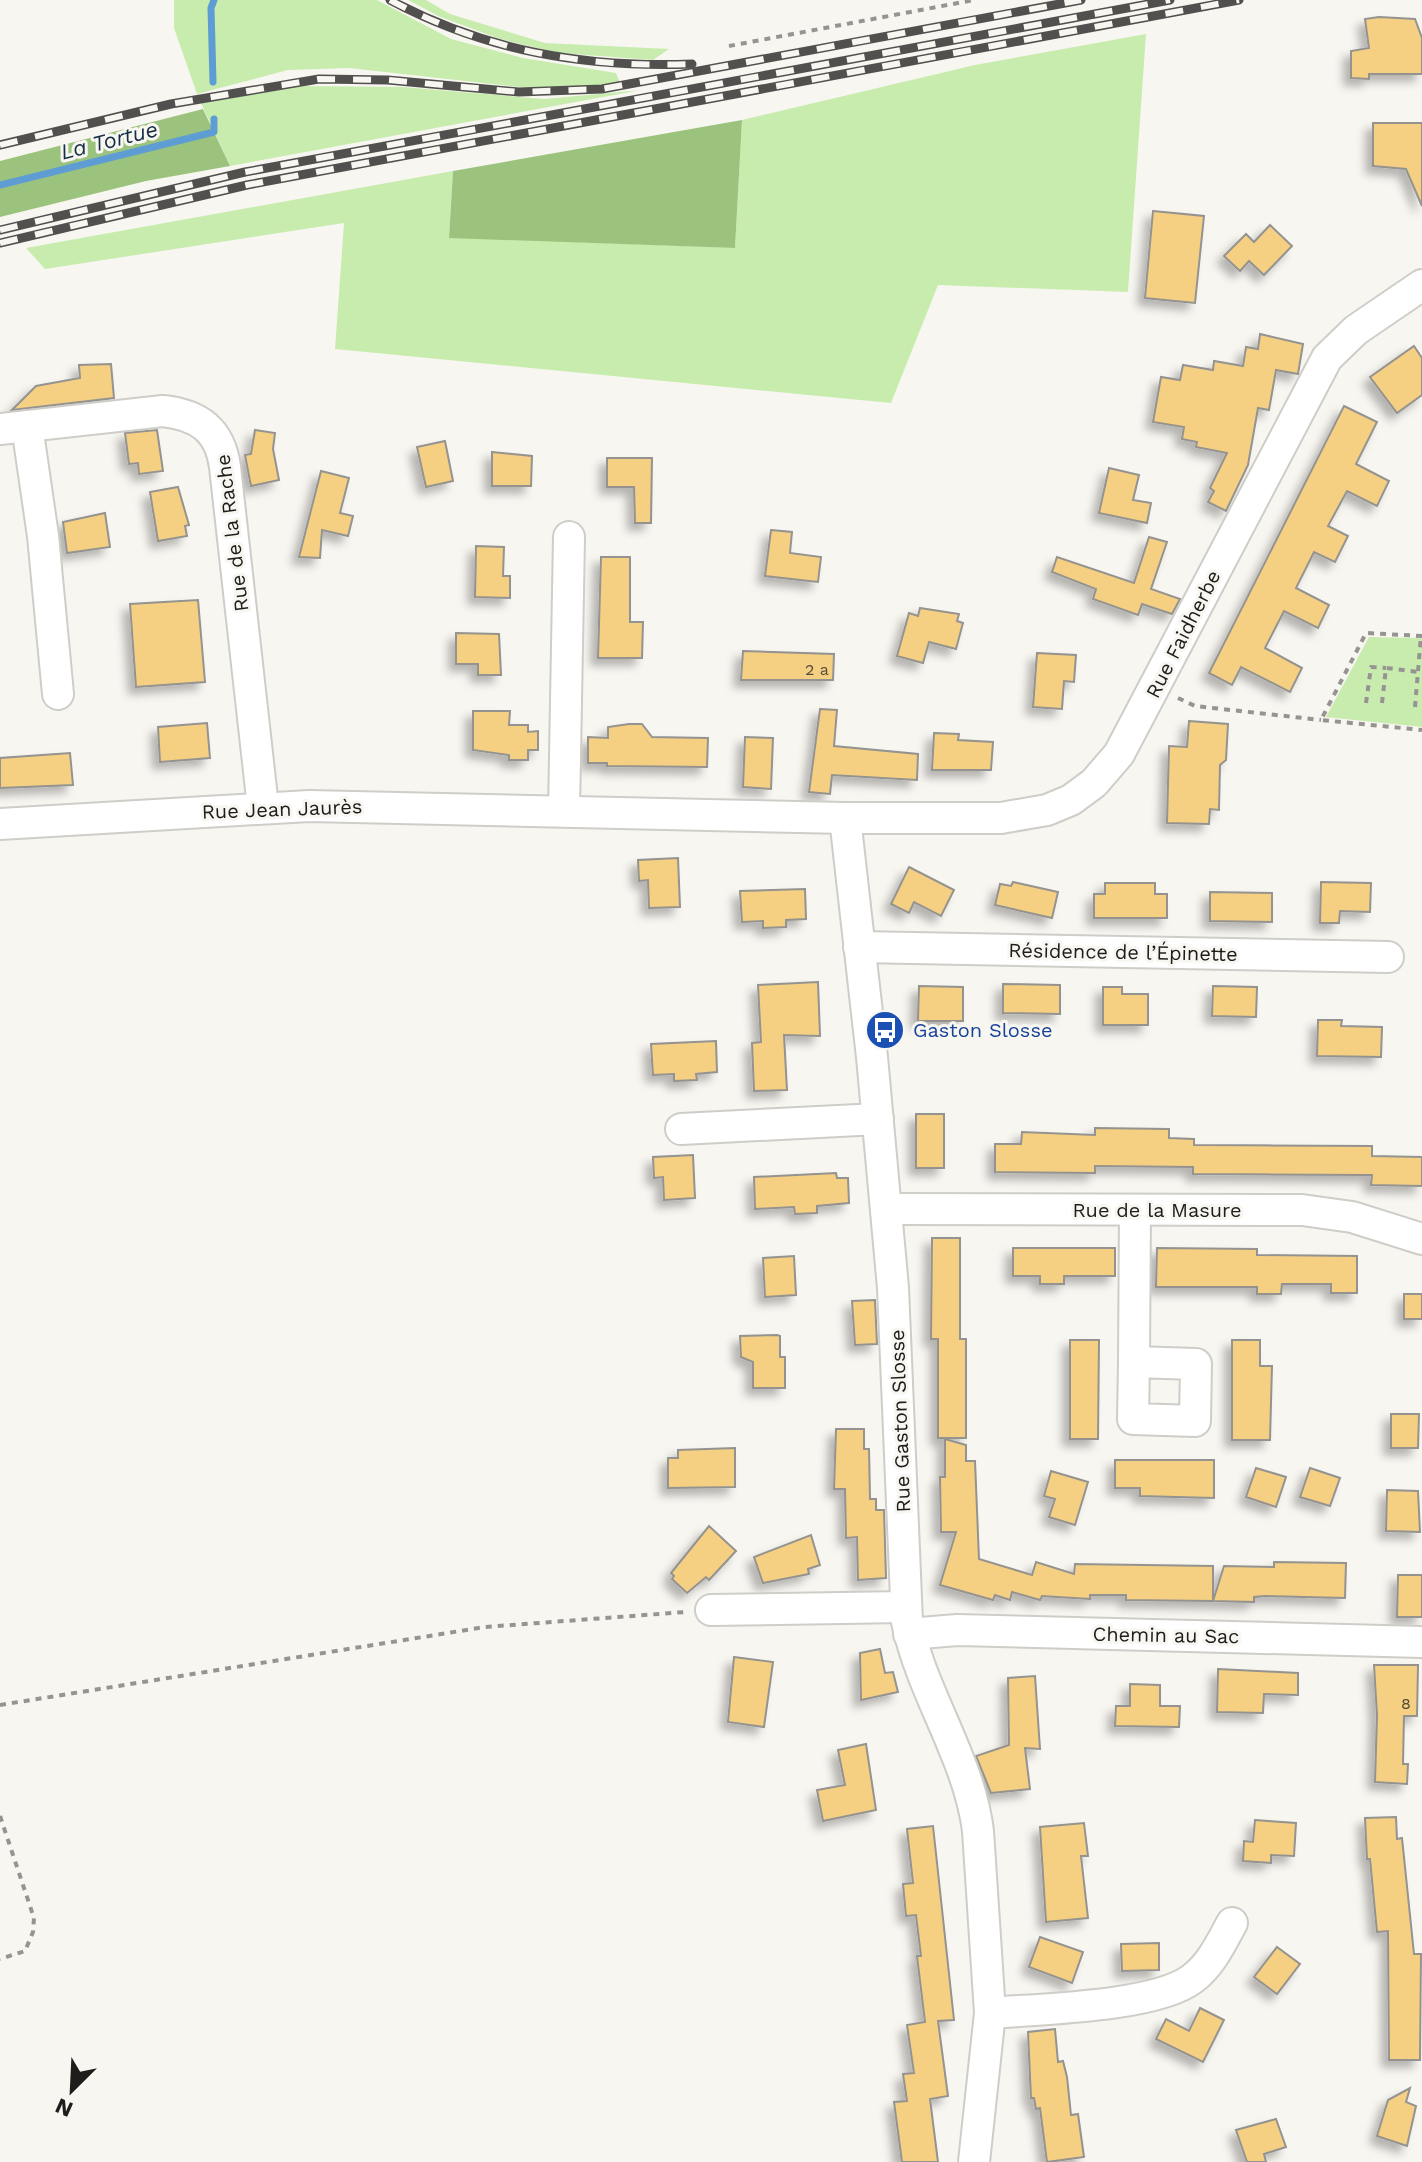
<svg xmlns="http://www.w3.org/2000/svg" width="1422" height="2162" viewBox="0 0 1422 2162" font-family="'Work Sans',sans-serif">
  <defs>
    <filter id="shadow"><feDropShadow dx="-7" dy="7" stdDeviation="4" flood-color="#0004"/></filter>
  </defs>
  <rect width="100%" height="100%" fill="#f8f6f1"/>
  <!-- green -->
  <g fill="#c8ecae">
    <path d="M174,0H377L451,39L523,58L616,73L620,83L546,90L349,68L288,70L197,94L174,28Z"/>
    <path d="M408,0H426L450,14L545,43L669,49L653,60L559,53L500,39L438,16Z"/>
    <path d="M1146,34L1128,292L938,285L891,403L335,349L344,223L45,269L26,248L453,171L449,237L735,248L742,120L975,65Z"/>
    <path d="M304,86L403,87L544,99L641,90L230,166L201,103Z"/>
    <path d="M1369,637L1422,638V727L1326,717Z"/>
  </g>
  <!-- forest -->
  <g fill="#9cc37d">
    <path d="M203,109L230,166L146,181L0,217V161Z"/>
    <path d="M742,120L735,248L449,238L453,171Z"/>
  </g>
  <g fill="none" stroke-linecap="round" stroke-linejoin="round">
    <!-- stream -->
    <g stroke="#5e9dd4" stroke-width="7">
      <path d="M213,82L211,8L214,0"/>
      <path d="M0,185L214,132V119"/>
    </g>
  </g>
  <!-- building -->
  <g fill="#f5d083" stroke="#95938f" stroke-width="2" filter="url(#shadow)">
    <path d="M1379,17L1415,19L1422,38V74H1369V79L1351,78V51L1369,48L1365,19Z"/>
    <path d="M1373,123H1422V206L1406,169L1373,166Z"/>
    <path d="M1153,211L1204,216L1195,303L1145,298Z"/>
    <path d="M1270,225L1292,246L1264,275L1249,261L1240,271L1224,256L1246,234L1254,242Z"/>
    <path d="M1260,334L1303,344L1298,374L1276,370L1269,410L1258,408L1248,465L1226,511L1208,502L1214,491L1210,488L1227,453L1196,447L1197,442L1182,439L1184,427L1153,422L1161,377L1180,380L1183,365L1213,370L1214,361L1243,366L1246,347L1258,349Z"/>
    <path d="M1414,346L1422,358V395L1397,413L1370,377Z"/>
    <path d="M111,364L114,398L12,410L36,386L80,378L79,365Z"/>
    <path d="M1344,406L1377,422L1356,464L1389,481L1377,506L1347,491L1328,526L1348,536L1335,562L1314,552L1296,588L1329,605L1318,628L1284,611L1265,648L1302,668L1290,692L1241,667L1232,685L1209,673Z"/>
    <path d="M157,430L163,471L139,474L138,463L129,464L125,433Z"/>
    <path d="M255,430L275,433L273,449L279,480L251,486L245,455L251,454Z"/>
    <path d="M445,441L453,481L426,487L417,447Z"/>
    <path d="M492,452L532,456L531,486H492Z"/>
    <path d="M607,458H652L651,523H635L634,487H607Z"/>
    <path d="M1109,468L1139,475L1133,500L1151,503L1147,523L1099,513Z"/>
    <path d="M321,471L349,478L340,513L353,516L348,536L322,530L320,558L299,557Z"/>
    <path d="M178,487L189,525L185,526L187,536L158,541L150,492Z"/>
    <path d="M105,513L110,547L67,553L63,522Z"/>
    <path d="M771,530L792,532L790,553L821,557L818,582L765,576Z"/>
    <path d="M1149,537L1167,542L1151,589L1180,599L1172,614L1142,604L1138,615L1093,599L1096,589L1052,572L1057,557L1134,583Z"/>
    <path d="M476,546L504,547L503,576H510V598L475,597Z"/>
    <path d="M601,557H630V622H643L642,658H598Z"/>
    <path d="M198,600L205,682L136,687L130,604Z"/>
    <path d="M920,608L959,614L957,621L963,623L956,649L929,642L923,663L897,656L909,613L918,616Z"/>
    <path d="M456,633L499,634L501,675H478V664H456Z"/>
    <path d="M743,651L834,654L833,680H741Z"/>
    <path d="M1037,653L1076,655L1074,682L1064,681L1062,709L1033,707Z"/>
    <path d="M820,709L837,710L834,746L918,754L917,780L832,775L830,794L809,792Z"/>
    <path d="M473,711H510L509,725H528V732L538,731V750H528V760H509V755L473,750Z"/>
    <path d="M1189,721L1228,724L1226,760L1220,765L1219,810L1210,809L1209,824L1167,823L1169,746L1187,747Z"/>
    <path d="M207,723L210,758L160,762L158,727Z"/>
    <path d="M629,724H642L652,737L708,738L707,767L607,766V763H588V737L608,738V727Z"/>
    <path d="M934,733L959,734L958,740L993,742L991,770H932Z"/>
    <path d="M745,737L773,738L771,789L743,787Z"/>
    <path d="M70,753L73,785L0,788V758Z"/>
    <path d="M678,858L680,907L649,908L648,880L639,881L638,860Z"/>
    <path d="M909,867L954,890L941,916L914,902L909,913L891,904Z"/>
    <path d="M1013,882L1058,892L1052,918L995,905L1000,884L1011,886Z"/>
    <path d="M1321,882L1371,883L1370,912L1340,911L1339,923H1320Z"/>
    <path d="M1105,883H1155V894H1167V918H1094V894H1105Z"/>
    <path d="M805,889L806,919L786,920V927L763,928V921L742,922L740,891Z"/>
    <path d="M1210,892L1272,893V922L1210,921Z"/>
    <path d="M818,982L820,1036L784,1035L787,1090L754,1091L752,1043L761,1042L758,985Z"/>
    <path d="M1003,984L1060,985V1014L1003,1013Z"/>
    <path d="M919,986L963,987V1021H918Z"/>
    <path d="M1213,986L1257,987L1256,1017L1212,1016Z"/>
    <path d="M1103,987H1122V994H1148V1025H1103Z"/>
    <path d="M1318,1020H1342L1341,1026L1382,1027L1381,1057L1317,1056Z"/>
    <path d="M716,1041L717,1072L696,1074L697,1080L674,1081V1074L653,1075L651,1044Z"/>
    <rect x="916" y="1114" width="28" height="54"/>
    <path d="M1095,1128L1169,1129V1138L1194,1139V1145L1372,1146V1156L1422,1157V1186L1371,1185L1372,1175L1193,1174V1167L1095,1166V1173L995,1172V1144H1021L1022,1132L1095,1135Z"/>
    <path d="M693,1155L695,1198L664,1200L663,1177L654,1178L653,1157Z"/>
    <path d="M836,1173L837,1178H848L849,1203L817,1206V1213L795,1214L794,1207L755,1209L754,1177Z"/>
    <path d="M932,1238H960V1339H966V1438H938V1339H931Z"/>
    <path d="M1013,1248H1115V1276H1064V1284H1040V1276H1013Z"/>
    <path d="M1157,1248L1257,1249V1255L1357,1256V1293H1331V1284H1282L1281,1294H1257V1287H1156Z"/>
    <path d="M794,1256L796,1295L765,1297L763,1258Z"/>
    <rect x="1404" y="1294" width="18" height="25"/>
    <path d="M875,1300L877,1344L855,1345L852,1301Z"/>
    <path d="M777,1335L780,1336V1357H785V1388H753V1362L741,1357L740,1336Z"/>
    <path d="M1070,1340H1099L1098,1439H1070Z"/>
    <path d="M1232,1340H1260V1366H1272L1270,1440H1232Z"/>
    <path d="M1391,1414H1419L1418,1448H1391Z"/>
    <path d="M836,1429H864V1449H869L870,1499H876V1510H884L886,1578L858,1580L857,1537L846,1538L845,1489H834Z"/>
    <path d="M945,1439L966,1445V1461H975L979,1559L1032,1575L1036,1562L1074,1574L1075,1564L1213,1566V1601L1126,1600V1595H1090V1599L1042,1596L1040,1600L1012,1592L1010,1600L995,1595L993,1600L940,1585L956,1532H941L940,1477H945Z"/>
    <path d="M735,1448V1487L668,1488V1458H678V1450Z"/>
    <path d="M1115,1460H1214V1498L1140,1496V1488H1115Z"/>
    <path d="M1256,1468L1286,1477L1276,1507L1246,1497Z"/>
    <path d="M1310,1468L1340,1478L1330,1506L1300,1497Z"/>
    <path d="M1051,1471L1088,1482L1075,1525L1049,1517L1055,1499L1044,1496Z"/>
    <path d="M1387,1490L1418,1491L1420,1532L1386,1531Z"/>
    <path d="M709,1526L736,1551L709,1580L706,1577L687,1593L672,1579L674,1576L671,1573Z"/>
    <path d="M811,1535L820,1565L808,1569L809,1574L763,1583L754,1557Z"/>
    <path d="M1274,1562L1346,1563L1345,1598L1265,1596L1254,1597V1602L1213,1601L1224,1566L1274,1567Z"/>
    <path d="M1398,1575H1422V1617H1397Z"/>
    <path d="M880,1649L885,1673L893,1672L898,1692L861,1700L860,1653Z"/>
    <path d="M734,1657L773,1662L764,1727L728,1722Z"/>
    <path d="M1374,1665H1418L1417,1716H1404L1403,1764H1408L1407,1784L1375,1782L1377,1715Z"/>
    <path d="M1218,1669L1298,1673V1695L1264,1694L1263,1713L1217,1712Z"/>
    <path d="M1035,1676L1040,1749L1025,1748L1030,1789L991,1793L976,1756L1009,1745L1008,1678Z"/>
    <path d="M1130,1684L1160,1685V1706H1180L1179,1727L1115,1726L1116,1706H1130Z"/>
    <path d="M866,1744L876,1810L823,1821L817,1790L845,1785L838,1750Z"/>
    <path d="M1396,1817L1397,1839L1402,1838L1414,1954H1421L1420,2060H1389L1388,1931L1377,1932L1370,1859H1367L1365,1818Z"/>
    <path d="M1255,1820L1296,1823L1294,1856L1271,1855V1863L1243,1861L1244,1841L1253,1842Z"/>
    <path d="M1084,1823L1088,1856H1081L1088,1918L1046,1922L1040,1827Z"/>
    <path d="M933,1826L954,2020L938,2021L948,2096L930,2099L938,2162H902L894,2102L907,2101L903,2074L914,2073L907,2025L925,2022L917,1956H921L916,1915L906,1916L903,1884L913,1883L907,1829Z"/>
    <path d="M1040,1937L1083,1952L1072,1983L1029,1967Z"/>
    <path d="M1159,1943V1970L1122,1971L1121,1944Z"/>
    <path d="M1277,1947L1300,1964L1277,1994L1254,1977Z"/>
    <path d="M1200,2008L1224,2020L1203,2062L1156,2039L1166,2019L1189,2031Z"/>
    <path d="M1055,2029L1058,2062L1063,2061L1067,2077L1071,2115L1078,2114L1084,2157L1047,2162L1040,2108L1036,2109L1034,2098H1031L1028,2032Z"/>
    <path d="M1410,2088L1406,2102L1416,2106L1407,2146L1377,2136L1388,2100Z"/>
    <path d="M1276,2119L1286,2147L1264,2154L1266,2162H1247L1236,2130Z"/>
  </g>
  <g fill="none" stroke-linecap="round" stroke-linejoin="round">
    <!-- minor casing -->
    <g stroke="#cfcdc8" stroke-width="34">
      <g id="minor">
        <path d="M27,426L43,536L58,694"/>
        <path d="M0,429L163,411C199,415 220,430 225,467L263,807"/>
        <path d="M564,811L569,537"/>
        <path d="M845,818L872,1057L893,1288L907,1622C922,1694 969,1758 978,1831L990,2013L974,2162"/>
        <path d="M0,824L309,806L845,818H1001L1047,810L1071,800L1094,783L1119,754L1327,358L1356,330L1422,285"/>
        <path d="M859,947L1388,957"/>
        <path d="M681,1129L878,1119"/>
        <path d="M887,1209L1302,1210L1352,1217L1422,1239"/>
        <path d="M1134,1362L1196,1364L1195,1421L1133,1419Z"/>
        <path d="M1134,1362L1135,1210"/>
        <path d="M711,1610L906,1607"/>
        <path d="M909,1634L957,1630L1422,1642"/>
        <path d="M990,2013C1039,2009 1155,2007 1192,1979C1211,1965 1221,1943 1232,1923"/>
      </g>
    </g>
    <!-- path -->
    <g stroke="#969491" stroke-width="4" stroke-dasharray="6 6" stroke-linecap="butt">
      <path d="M729,46L974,0"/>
      <path d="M1422,636L1366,633L1321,720L1422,730"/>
      <path d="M1178,698L1195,706L1321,720"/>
      <path d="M1366,703L1371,667L1386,668"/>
      <path d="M1382,703L1386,668L1418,672"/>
      <path d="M1415,707L1421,636"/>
      <path d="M0,1705L485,1627L685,1612"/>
      <path d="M0,1816L34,1918L33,1932L25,1951L0,1959"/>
    </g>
    <!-- minor -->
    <use href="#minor" stroke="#fff" stroke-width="30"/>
    <!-- rail casing -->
    <g stroke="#52504e" stroke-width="9">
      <g id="rail">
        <path d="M390,0C486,51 584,68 692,64"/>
        <path d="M0,145L171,104L319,79L388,80L519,92L602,89L1081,0"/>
        <path d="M0,230L245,172L1170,0"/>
        <path d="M0,243L247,185L1239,0"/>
      </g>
    </g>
    <!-- rail -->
    <use href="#rail" stroke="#f8f6f1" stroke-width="6" stroke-dasharray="18" stroke-linecap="butt"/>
  </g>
  <!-- icons -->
  <defs>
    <g id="bus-disc" transform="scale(2)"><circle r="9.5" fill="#1a4fb4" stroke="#f8f6f1"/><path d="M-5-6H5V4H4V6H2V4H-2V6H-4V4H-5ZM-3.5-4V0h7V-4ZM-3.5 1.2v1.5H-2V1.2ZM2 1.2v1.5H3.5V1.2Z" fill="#fff"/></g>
  </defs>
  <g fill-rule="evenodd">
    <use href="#bus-disc" x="885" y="1030"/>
  </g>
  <g text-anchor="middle" stroke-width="6" stroke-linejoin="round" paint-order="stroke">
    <!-- number labels -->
    <g font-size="16" fill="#544a36">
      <text x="817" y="675">2 a</text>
      <text x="1406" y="1709">8</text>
    </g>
    <!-- street labels -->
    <g font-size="20" fill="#1e1d1c" stroke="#f8f6f1">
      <text transform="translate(232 533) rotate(-97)" y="7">Rue de la Rache</text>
      <text transform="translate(1183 634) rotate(-63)" y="7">Rue Faidherbe</text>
      <text transform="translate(282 809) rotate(-2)" y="7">Rue Jean Jaurès</text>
      <text transform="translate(1123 952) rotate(1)" y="7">Résidence de l’Épinette</text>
      <text x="1157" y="1217">Rue de la Masure</text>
      <text transform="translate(900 1421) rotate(-92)" y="7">Rue Gaston Slosse</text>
      <text transform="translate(1166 1635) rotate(1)" y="7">Chemin au Sac</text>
    </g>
    <!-- transit labels -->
    <g font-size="20" fill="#164399" stroke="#f8f6f1" text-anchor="start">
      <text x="913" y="1037">Gaston Slosse</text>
    </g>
    <!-- water labels -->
    <g font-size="22" font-style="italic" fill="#132e45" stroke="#f8f6f1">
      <text transform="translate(109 140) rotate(-14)" y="8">La Tortue</text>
    </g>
  </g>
  <!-- north arrow -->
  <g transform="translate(72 2090) rotate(204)" stroke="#f8f6f1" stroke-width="6" paint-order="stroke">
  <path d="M0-6L14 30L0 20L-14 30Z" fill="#1e1d1c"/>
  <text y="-12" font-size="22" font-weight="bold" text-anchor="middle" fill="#1e1d1c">N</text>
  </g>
</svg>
